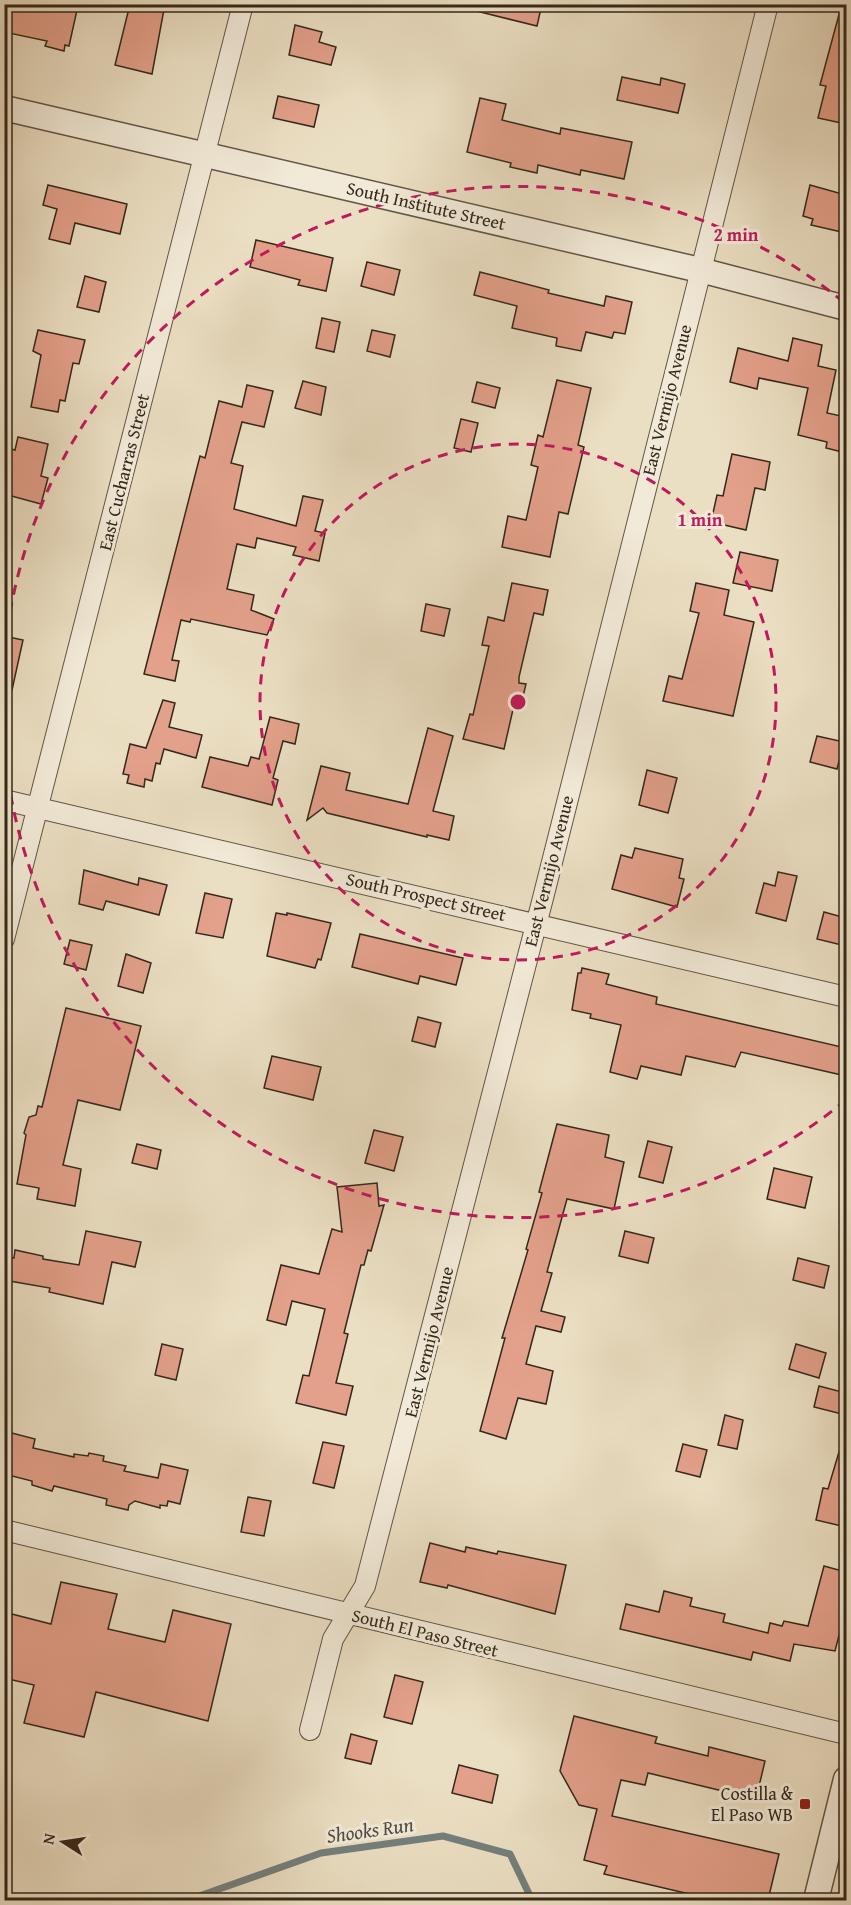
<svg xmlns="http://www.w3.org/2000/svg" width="851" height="1905" viewBox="0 0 851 1905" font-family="'Gentium Book Plus',serif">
  <rect width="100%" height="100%" fill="#ebdfc3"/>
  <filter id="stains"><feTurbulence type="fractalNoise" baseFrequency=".00333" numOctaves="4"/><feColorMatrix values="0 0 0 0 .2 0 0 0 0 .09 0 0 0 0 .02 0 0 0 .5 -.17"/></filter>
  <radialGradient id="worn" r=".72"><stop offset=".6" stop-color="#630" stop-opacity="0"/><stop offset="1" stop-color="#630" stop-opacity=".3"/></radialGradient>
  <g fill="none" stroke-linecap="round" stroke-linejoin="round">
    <!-- stream -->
    <path stroke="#74807d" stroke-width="7" d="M188,1900L321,1853L443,1836L510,1854L532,1900"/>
  </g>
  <!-- building -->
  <g fill="#e3a08a" stroke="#34281b" stroke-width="1.5">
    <path d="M4,4H52L77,10L69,46L65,45L64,51L45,46L47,41L4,32Z"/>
    <path d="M130,4H165L152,74L115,65Z"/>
    <path d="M476,4H542L537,26L476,11Z"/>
    <path d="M841,7H846V124L818,118L826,86L820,85Z"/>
    <path d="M295,25L322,32L319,42L336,47L331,65L289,55Z"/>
    <path d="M622,77L660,85L661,78L685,84L678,113L617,100Z"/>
    <path d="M278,96L319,105L314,127L273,118Z"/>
    <path d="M480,98L506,104L502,120L560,134L561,128L632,142L624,179L581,170L580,175L538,165L537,173L510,167L511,163L467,152Z"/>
    <path d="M48,185L127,204L120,234L75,223L70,244L49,239L57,209L43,205Z"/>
    <path d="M810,185L846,195V233L811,225L813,219L803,216Z"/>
    <path d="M256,240L333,258L326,291L298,285L300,280L250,267Z"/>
    <path d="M367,262L400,270L394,295L361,286Z"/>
    <path d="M480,272L549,290L548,293L604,306L606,296L632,302L625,334L614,332L612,338L586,332L581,351L556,346L557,338L512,328L517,306L474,295Z"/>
    <path d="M85,276L106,282L99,312L77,307Z"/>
    <path d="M322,318L340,322L334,352L316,348Z"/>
    <path d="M38,330L85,340L79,364L73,363L65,401L60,400L58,412L31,407L41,355L33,351Z"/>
    <path d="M372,330L395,335L390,357L367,351Z"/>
    <path d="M793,338L822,345L818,366L836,370L827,413L846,417V453L826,448L827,442L798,435L808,388L759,378L757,389L730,382L738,348L788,361Z"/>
    <path d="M557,380L591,388L578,445L584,447L568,514L559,512L550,557L502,547L508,516L526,520L538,467L531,465L538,435L543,437Z"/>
    <path d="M303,381L326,387L321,415L295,408Z"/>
    <path d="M477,382L500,388L495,408L472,402Z"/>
    <path d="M247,385L273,391L264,427L242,422L231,463L243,466L234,509L296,526L303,496L323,500L315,531L325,533L319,561L293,555L296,547L257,538L255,548L237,544L227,589L254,595L251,610L274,619L267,635L191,619L190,622L181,620L172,660L179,661L175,681L144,674L200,456L205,458L219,401L242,407Z"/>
    <path d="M461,419L478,423L471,452L454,448Z"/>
    <path d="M18,437L48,444L41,476L48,478L41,504L4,494L7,448L15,450Z"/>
    <path d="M732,454L770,462L765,490L755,488L746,530L711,522L717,495L723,496Z"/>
    <path d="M740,552L778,560L772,591L733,583Z"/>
    <path d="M512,583L548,590L543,615L534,613L519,677V683L526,684L521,705H514L504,749L463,739L470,714L473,715L489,646L482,645L488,617L504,621Z"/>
    <path d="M696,583L729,590L724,615L754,622L733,716L663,701L669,676L682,679L699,613L690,611Z"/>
    <path d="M426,604L450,609L444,636L421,631Z"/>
    <path d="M4,636L23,640L12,690H4Z"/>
    <path d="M163,700L175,703L169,727L202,735L196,758L164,749L160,764L156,763L152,781L145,779L144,787L127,783L129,775L123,774L130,744L146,748Z"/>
    <path d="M270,717L299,724L295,744L283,741L273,778L278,780L272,805L202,787L210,757L248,766L251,757L259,759Z"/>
    <path d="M428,728L453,736L433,811L454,816L449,840L427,835V837L327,813L323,808L307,820L321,766L350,773L346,790L408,804Z"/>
    <path d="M817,736L844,742L837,769L810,762Z"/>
    <path d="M647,770L677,778L668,813L639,805Z"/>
    <path d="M635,848L683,859L679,878L684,879L677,907L612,889L621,855L632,858Z"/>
    <path d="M84,870L138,885L139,878L167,885L159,915L106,901L103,910L79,904Z"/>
    <path d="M778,872L797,876L786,921L756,913L764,883L775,886Z"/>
    <path d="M205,893L232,899L223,938L196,933Z"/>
    <path d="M824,912L846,918V946L817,939Z"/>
    <path d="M276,913L287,915V913L331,923L321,960L318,959L315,968L267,956Z"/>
    <path d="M360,934L463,958L456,985L420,976L418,984L352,967Z"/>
    <path d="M70,940L92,945L86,970L64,964Z"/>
    <path d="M126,954L151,963L143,993L118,986Z"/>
    <path d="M582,968L609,974L606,984L657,997L656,1004L846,1048V1076L741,1052L735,1067L686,1056L681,1075L641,1066L637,1079L610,1072L621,1025L590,1018L591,1014L572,1010L578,973H581Z"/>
    <path d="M66,1008L141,1026L120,1110L78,1100L63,1165L81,1169L75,1206L37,1199L39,1188L17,1184L26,1135L24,1133L29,1117L36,1115L38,1106L42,1107Z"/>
    <path d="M418,1017L441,1023L435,1047L412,1041Z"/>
    <path d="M272,1056L321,1067L313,1100L264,1088Z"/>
    <path d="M557,1124L609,1135L605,1157L624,1162L614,1209L567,1199L547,1272L552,1273L541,1311L565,1317L561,1332L536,1326L526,1364L553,1371L546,1404L518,1398L506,1439L480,1431L505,1338H502L528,1250L526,1249L542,1193L539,1192Z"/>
    <path d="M374,1130L403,1137L394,1171L365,1163Z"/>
    <path d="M648,1141L672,1147L663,1183L639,1177Z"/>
    <path d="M137,1144L161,1150L157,1169L132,1163Z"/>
    <path d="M774,1168L812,1177L805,1208L767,1199Z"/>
    <path d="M377,1183L379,1206L384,1205L371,1251L368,1250L364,1265H361L344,1333L348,1334L336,1383L353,1386L346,1415L296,1403L303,1375L309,1376L325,1309L292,1301L286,1325L267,1320L281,1265L319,1274L332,1229L342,1232L337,1187Z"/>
    <path d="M86,1231L141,1242L135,1267L112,1262L103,1304L49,1292L50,1288L4,1280V1257L14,1258L15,1250L43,1256V1259L79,1265Z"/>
    <path d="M625,1231L654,1238L648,1263L619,1256Z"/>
    <path d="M798,1258L829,1266L824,1288L793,1280Z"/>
    <path d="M162,1344L183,1349L176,1380L155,1375Z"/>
    <path d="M796,1344L826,1353L819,1378L789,1369Z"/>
    <path d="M819,1386L846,1393V1415L814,1407Z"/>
    <path d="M725,1415L743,1420L737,1449L718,1445Z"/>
    <path d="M4,1431L35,1439L33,1448L74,1457V1454L88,1456L89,1453L104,1456L103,1461L126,1466L124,1471L158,1478L161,1464L188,1470L180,1504L168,1501L167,1506L160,1505V1508L135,1501L129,1505L128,1510L106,1505L107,1499L54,1486L52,1491L32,1485V1481L4,1474Z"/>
    <path d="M323,1442L344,1446L334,1488L313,1483Z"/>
    <path d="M842,1442L846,1443V1527L816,1520L823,1488L828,1489Z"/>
    <path d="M683,1444L707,1450L700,1477L676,1471Z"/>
    <path d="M248,1497L271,1501L264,1536L241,1532Z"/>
    <path d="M430,1543L465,1552L466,1547L497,1554L498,1551L566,1565L555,1614L448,1585L447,1588L420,1582Z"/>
    <path d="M824,1566L846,1572V1608L835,1651L794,1644L790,1661L753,1652L751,1660L620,1629L626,1604L659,1612L664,1591L692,1598L690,1606L725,1614L723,1622L768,1633L770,1623L782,1626L784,1621L808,1626Z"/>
    <path d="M61,1582L117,1594L108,1629L165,1642L173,1610L231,1624L208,1721L96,1692L84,1737L24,1723L34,1685L4,1678V1612L51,1624Z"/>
    <path d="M395,1675L423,1682L412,1724L384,1717Z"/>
    <path d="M574,1716L657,1737L655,1743L708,1756L709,1747L765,1761L756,1799L648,1773L645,1785L621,1780L612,1816L779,1854L768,1900H715L604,1874L607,1866L584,1860L597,1809L579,1805L560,1771Z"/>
    <path d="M351,1734L377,1741L371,1764L345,1758Z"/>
    <path d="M459,1765L498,1775L492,1803L452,1793Z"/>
  </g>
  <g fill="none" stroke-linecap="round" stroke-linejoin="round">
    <!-- minor casing -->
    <g stroke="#625645" stroke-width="22">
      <g id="minor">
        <path d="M4,800L846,997"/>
        <path d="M4,939L243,4"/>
        <path d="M4,1530L846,1734"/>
        <path d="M310,1730L333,1639L365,1586L543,898L768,4"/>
      </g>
    </g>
    <!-- tertiary casing -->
    <g stroke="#625645" stroke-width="27">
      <g id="tertiary">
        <path d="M4,108L700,270L846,308"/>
        <path d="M816,1900L846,1779"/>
      </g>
    </g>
    <!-- minor -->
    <use href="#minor" stroke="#f2ead8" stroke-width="20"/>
    <!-- tertiary -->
    <use href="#tertiary" stroke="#f2ead8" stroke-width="24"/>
  </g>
  <!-- distance rings -->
  <g fill="none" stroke="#c2185b" stroke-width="3" stroke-dasharray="10 8">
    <circle cx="518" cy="702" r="258"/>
    <path d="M846 1100A516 516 0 0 1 5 756M5 648A516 516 0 0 1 846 304"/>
  </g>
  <!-- markers -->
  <rect fill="#8f2418" stroke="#f2ead8" stroke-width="2" x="799" y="1798" width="12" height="12" rx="3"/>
  <g text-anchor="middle" stroke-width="6" stroke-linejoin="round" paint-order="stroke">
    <!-- street labels -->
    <g font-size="18" fill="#34281b" stroke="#f2ead8">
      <text transform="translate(426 206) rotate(13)" y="6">South Institute Street</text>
      <text transform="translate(667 400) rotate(-76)" y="6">East Vermijo Avenue</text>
      <text transform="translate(124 472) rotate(-76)" y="6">East Cucharras Street</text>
      <text transform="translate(549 871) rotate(-76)" y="6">East Vermijo Avenue</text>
      <text transform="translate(426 897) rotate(13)" y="6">South Prospect Street</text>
      <text transform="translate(429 1342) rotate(-76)" y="6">East Vermijo Avenue</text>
      <text transform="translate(425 1633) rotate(14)" y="6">South El Paso Street</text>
    </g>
    <!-- poi labels -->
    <g font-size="18" fill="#34281b" stroke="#f2ead8" text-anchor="end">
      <text x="793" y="1800">Costilla &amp;<tspan x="793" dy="21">El Paso WB</tspan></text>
    </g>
    <!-- water labels -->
    <g font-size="20" font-style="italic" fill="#4e4c44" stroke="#f2ead8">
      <text transform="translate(370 1830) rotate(-8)" y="7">Shooks Run</text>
    </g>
  </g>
  <circle cx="518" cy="702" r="9" fill="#c2185b" stroke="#f2ead8" stroke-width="3"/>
  <g font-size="18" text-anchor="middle" font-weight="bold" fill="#c2185b" stroke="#f2ead8" stroke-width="6" stroke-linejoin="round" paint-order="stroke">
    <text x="736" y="241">2 min</text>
    <text x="700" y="526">1 min</text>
  </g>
  <!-- margin -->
  <rect width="851" height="1905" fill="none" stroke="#ebdfc3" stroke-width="24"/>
  <rect x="6" y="6" width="839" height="1893" fill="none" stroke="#34281b" stroke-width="3"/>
  <rect x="12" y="12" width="827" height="1881" fill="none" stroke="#34281b" stroke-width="1.5"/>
  <!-- north arrow -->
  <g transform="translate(63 1842) rotate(282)" stroke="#f2ead8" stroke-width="4.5" paint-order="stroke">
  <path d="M0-4.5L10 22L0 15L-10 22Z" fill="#34281b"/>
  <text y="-9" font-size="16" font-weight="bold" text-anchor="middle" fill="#34281b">N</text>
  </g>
  <rect width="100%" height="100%" filter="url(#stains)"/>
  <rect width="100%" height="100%" fill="url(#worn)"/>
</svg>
